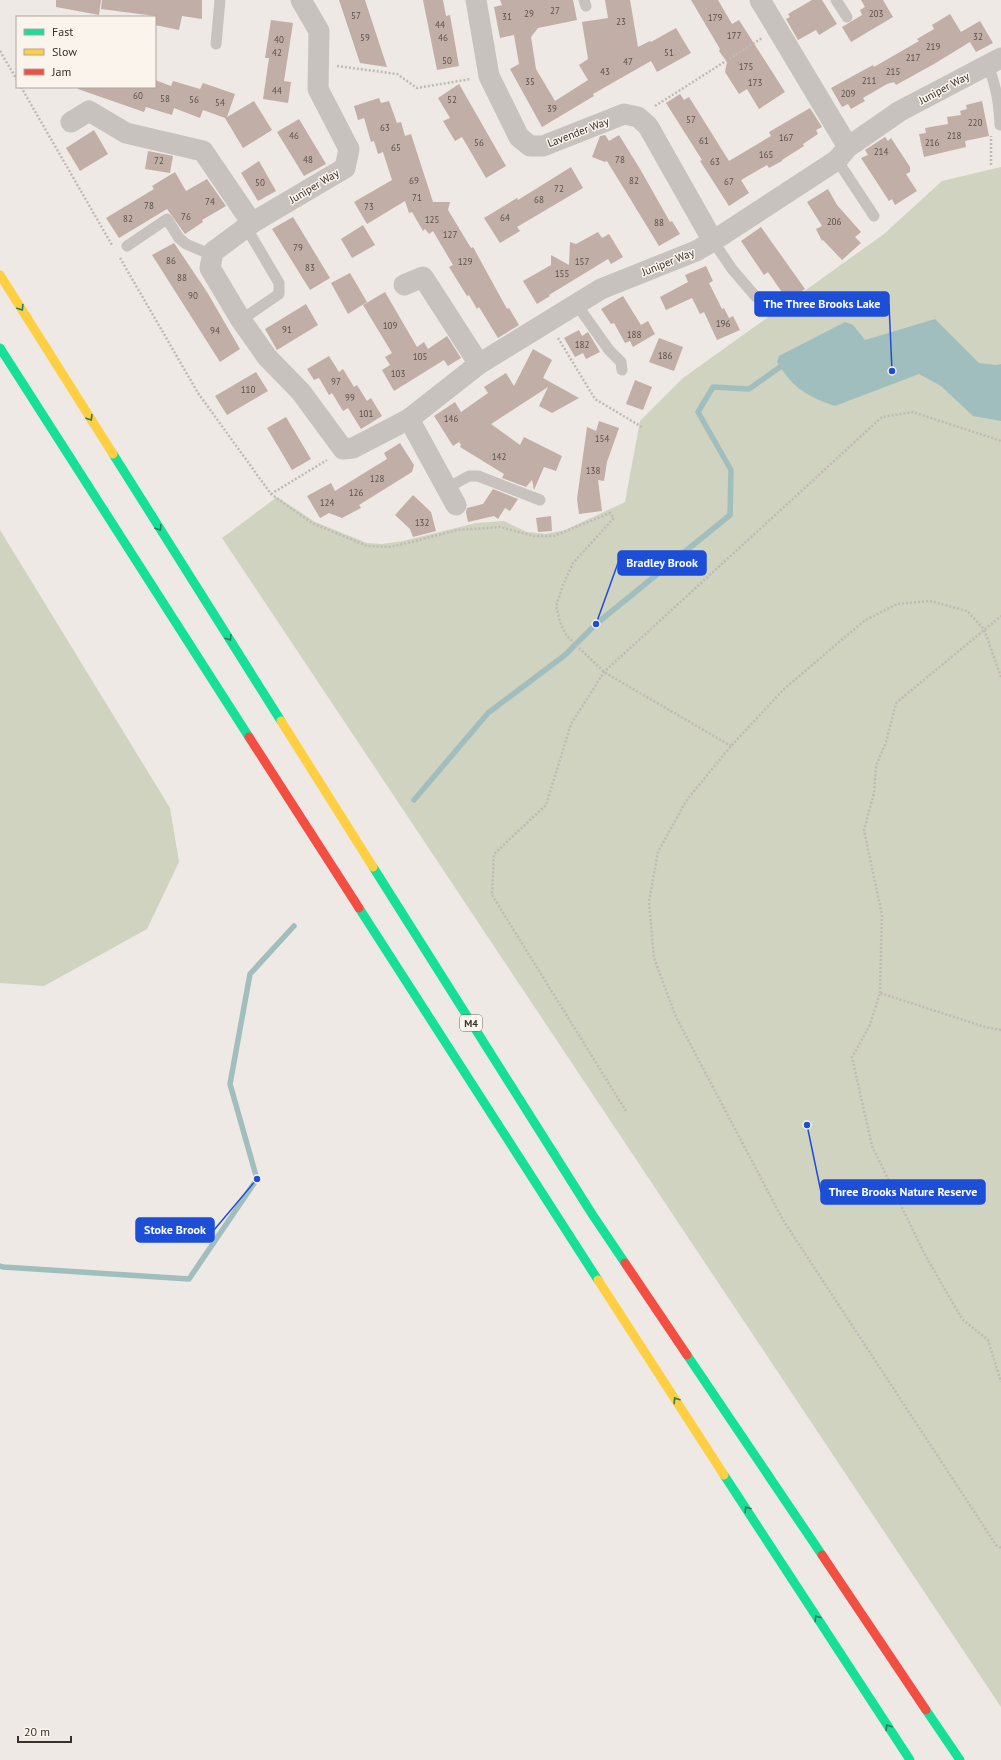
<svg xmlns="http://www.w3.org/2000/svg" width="1001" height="1760" viewBox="0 0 1001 1760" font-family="'PT Sans',sans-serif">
  <rect width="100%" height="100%" fill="#eee9e4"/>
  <!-- green -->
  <g fill="#cfd3bf">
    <path d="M1001,167V1707L222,538L277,497L315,522L367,543L382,544L403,541L476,523L504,521L527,532L546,534L565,530L625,502L640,421L683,378L884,234L942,181Z"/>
    <path d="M0,530L170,808L179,862L147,929L44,986L0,983Z"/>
  </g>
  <!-- water -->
  <path fill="#a1bebe" d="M935,319L979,363L996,365L1001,364V421L973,416L941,386L919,374L835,406C806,396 793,388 777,362L779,356L845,322L853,325L865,340Z"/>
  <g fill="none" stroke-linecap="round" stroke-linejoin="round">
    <!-- stream -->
    <g stroke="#a1bebe" stroke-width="5.5">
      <path d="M414,800L488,713L565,655L596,624L730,515L731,470L698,412L713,387L749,389L780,367"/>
      <path d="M0,1266L3,1267L189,1279L257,1179L230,1084L250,974L294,926"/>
    </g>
  </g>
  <!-- building -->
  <g fill="#c1aea6">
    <path d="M56,0H101L99,15L56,7Z"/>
    <path d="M102,0H202V19L182,16L179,30L155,25V16L101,9Z"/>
    <path d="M339,0H365L387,67L360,63Z"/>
    <path d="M423,0H443L446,16L450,15L459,66L437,70Z"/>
    <path d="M500,0H573L577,20L538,28L531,37L536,69L555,101L588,80L579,65L588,59L582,22L608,18L605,0H630L638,47L650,41L651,42L676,28L691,53L657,72L651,61L593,94L594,96L542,127L510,69L519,64L514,35L500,38L494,7L502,5Z"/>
    <path d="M691,0H718L732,24L739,20L785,92L759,109L747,89L739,94L725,72L727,62L719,51L720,49Z"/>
    <path d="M812,0H822L837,24L819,35L816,30L798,40L786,19L790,17L788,14Z"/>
    <path d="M861,0H883L893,17L851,42L842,27L862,15L860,10L865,7Z"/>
    <path d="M950,14L961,32L980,21L993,43L976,52L970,42L934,64L896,85L894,82L887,84L863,98L865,101L851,109L848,104L842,107L831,88L873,65L874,67L919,41L917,39L934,29L932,25Z"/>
    <path d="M271,20L293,23L284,81L291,82L288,103L263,99L269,58H265Z"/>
    <path d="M155,80L171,86L173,81L200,89L203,83L235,94L227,117L254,101L272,130L243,148L225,118L203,110L200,118L174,108L172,115L146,107L144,112L78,89V87H155Z"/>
    <path d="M459,84L506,166L486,178L462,137L455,141L443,121L450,118L438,98Z"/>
    <path d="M680,94L684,100L689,97L729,161L771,136L769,132L810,108L822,127L816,130L818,134L803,144L804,146L782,160V161L769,168L767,165L741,180L749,193L729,206L700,161L702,160L666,103Z"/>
    <path d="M379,98L381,103L389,101L397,123L401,122L405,136L411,134L433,202H450L448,210L471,248L473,247L507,309L509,308L519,325L498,338L479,307L477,309L469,295L467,296L449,267L453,265L433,231L429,234L425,229L423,231L412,212L409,213L405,201L367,224L354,202L392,180L383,152L378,154L374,141L371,142L364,118L358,120L354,106Z"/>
    <path d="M982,101L989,136L965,141L966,147L924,157L919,134L926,133L925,128L948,124L947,117L961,115L960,111L967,109L966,105Z"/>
    <path d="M299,119L326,164L304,176L277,132Z"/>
    <path d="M94,130L108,154L80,171L66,148Z"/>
    <path d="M605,135L609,141L619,135L640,169L670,222L672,221L680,234L659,246L607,161L605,162L592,157L600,136Z"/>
    <path d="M885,137L888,141L891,138L910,167V172L906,174L917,191L895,205L892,199L889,201L861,158L868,155L865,150Z"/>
    <path d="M148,151L173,156L170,173L145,169Z"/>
    <path d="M259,161L276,191L258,201L241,173Z"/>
    <path d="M571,167L583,188L517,227L520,231L500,243L484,218L517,198L518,200Z"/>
    <path d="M175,172L186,191L207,179L226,206L202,220L203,222L185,234L167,209L119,238L106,218L154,189L152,186Z"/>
    <path d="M828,189L837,205L861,232L855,237L861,243L842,260L823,240L822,241L816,229L822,226L807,202Z"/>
    <path d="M293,217L330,278L310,290L272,229Z"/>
    <path d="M363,225L375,245L352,258L341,239Z"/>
    <path d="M761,227L805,289L788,301L768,272L764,275L741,241Z"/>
    <path d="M598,232L602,238L609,234L623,257L611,264L608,259L549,295L550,296L537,304L523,281L551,265V255L569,265L570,242L576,244Z"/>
    <path d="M174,243L207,292L240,349L220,362L152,255Z"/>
    <path d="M706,266L713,281L709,283L722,309L724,308L729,318L733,316L740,330L717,340L704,312L700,314L692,298L666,310L660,297L688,282L685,275Z"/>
    <path d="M350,273L367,302L348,314L331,283Z"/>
    <path d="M385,292L417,347L424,342L428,349L447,336L461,358L448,366L444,360L394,391L382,370L390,365L385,357L392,353L363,305Z"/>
    <path d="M623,296L641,325L648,321L655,334L633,347L630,341L625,343L614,323L611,324L601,309Z"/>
    <path d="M306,304L318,325L277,350L265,329Z"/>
    <path d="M579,330L582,336L588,332L600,352L586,359L583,353L575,357L564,338Z"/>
    <path d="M659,338L683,347L674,371L649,362Z"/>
    <path d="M533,349L552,360L543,378L579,398L552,413L539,406L548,387L491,424L520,445L524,437L562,456L556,471L544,467L534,490L532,480L526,487L502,478L504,474L460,447L461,445L459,442L453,446L434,416L455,402L461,412L488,393L484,387L506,373L514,386Z"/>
    <path d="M329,356L339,372L343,369L354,387L357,385L367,401L371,398L382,416L361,429L348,408L343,411L332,393L329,395L319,378L314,380L307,369Z"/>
    <path d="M256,372L268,391L227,415L215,396Z"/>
    <path d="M635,380L652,387L643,410L626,404Z"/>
    <path d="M286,417L311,459L292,470L267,428Z"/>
    <path d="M599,421L619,428L607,462L604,481L598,480L602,511L579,514L577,499L587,427L596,431Z"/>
    <path d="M400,443L414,465L412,472L359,505L361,508L342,518L329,513L320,518L307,496L331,483L335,491L387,459L384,453Z"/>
    <path d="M493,489L518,499L510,511L505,508L498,519L494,516L468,522L466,512L467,508L483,504Z"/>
    <path d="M413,495L431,512L436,531L413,537L410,529L395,515Z"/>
    <path d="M551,516L552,531L538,532L536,518Z"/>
  </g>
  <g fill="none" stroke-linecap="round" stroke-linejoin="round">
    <!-- path -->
    <g stroke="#c0bab5" stroke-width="2.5" stroke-dasharray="2 2" stroke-linecap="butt">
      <path d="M0,51L17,80"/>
      <path d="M337,66L397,74L417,88L471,79"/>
      <path d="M21,87L112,245"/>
      <path d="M655,106L762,38"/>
      <path d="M991,165V136"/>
      <path d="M120,258L198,393L271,494L312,523L367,546L391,547L458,530L500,527L534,536H554L610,513L614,518L573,563L563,585L556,606L561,625L567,636L604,672L731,746"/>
      <path d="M558,338L595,399L642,427"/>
      <path d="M271,494L327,460"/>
      <path d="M1001,677L984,629L967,611L930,601L897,604L864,621L784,689L731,746L686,801L658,852L649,901L654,958L676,1017L783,1220L996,1545L1001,1548"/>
      <path d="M880,993L882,915L864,830L874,793L876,766L886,742L896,703L1001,616"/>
      <path d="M1001,1030L985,1027L880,993L869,1027L852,1057L872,1146L925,1255L962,1319L988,1340L1001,1382"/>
      <path d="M626,1111L492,895L494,854L546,805L571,724L604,672L882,417L913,412L1001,441"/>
    </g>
    <!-- lane -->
    <g stroke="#c7c2bd" stroke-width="11">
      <path d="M584,0L586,6"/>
      <path d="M836,0L847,17"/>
      <path d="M216,44L220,0"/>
      <path d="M988,65C996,86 999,102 1000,125"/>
      <path d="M837,160L874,216"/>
      <path d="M713,241L732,269L756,297"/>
      <path d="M127,246L167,219L179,238L186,244L212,255"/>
      <path d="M577,305L609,350L621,362L622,370"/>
      <path d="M241,320L279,294V283L246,227"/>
      <path d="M447,488L469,476H478L540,500"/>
    </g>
    <!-- street -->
    <g stroke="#c7c2bd" stroke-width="21">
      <path d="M301,0L319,31L318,89L349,149L345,168L252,223L213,252L210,268L241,320L267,357L301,392L343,449L353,448L409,419L479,364L601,289L696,251L713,241L837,160L848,147L900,111L1001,58"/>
      <path d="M476,0L489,76L519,137L530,146H543L624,114L638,117L648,126L713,241"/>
      <path d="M760,0L848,147"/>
      <path d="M71,122L89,111L126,133L203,151L252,223"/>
      <path d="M404,285L423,277L479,364"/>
      <path d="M409,419L456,505"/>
    </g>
    <!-- fast -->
    <g stroke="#16e098" stroke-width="9">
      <path d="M0,348L249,737"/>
      <path d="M113,454L281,721"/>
      <path d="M373,867L592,1214L625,1263"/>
      <path d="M359,908L598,1280"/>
      <path d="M687,1355L822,1555"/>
      <path d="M724,1475L910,1760"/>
      <path d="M926,1710L960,1760"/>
    </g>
    <!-- slow -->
    <g stroke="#ffcf43" stroke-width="9">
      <path d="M0,275L113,454"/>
      <path d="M281,721L373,867"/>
      <path d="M598,1280L724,1475"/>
    </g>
    <!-- jam -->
    <g stroke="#f24e42" stroke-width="9">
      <path d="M249,737L359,908"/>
      <path d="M625,1263L687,1355"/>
      <path d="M822,1555L926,1710"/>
    </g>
  </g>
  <!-- one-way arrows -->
  <defs><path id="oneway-chevron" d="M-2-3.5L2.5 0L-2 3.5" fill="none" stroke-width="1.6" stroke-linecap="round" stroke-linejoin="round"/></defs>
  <g stroke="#297f5c">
    <use href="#oneway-chevron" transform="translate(21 308) rotate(58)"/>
    <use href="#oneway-chevron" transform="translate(90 418) rotate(58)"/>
    <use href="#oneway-chevron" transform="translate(159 528) rotate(58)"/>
    <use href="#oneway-chevron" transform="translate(229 638) rotate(58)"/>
    <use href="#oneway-chevron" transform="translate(676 1400) rotate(-123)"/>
    <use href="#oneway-chevron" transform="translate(747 1509) rotate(-123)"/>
    <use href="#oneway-chevron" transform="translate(817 1618) rotate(-123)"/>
    <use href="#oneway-chevron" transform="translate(888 1727) rotate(-123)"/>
  </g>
  <g text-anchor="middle" stroke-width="3" stroke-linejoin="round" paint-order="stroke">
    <!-- number labels -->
    <g font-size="9" fill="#5b4f4a">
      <text x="555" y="14">27</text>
      <text x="529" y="17">29</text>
      <text x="876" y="17">203</text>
      <text x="356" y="19">57</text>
      <text x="507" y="20">31</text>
      <text x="715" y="21">179</text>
      <text x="621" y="25">23</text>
      <text x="440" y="28">44</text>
      <text x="734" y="39">177</text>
      <text x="978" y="40">32</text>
      <text x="365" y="41">59</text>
      <text x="443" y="41">46</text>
      <text x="279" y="43">40</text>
      <text x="933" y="50">219</text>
      <text x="277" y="56">42</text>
      <text x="669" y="56">51</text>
      <text x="913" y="61">217</text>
      <text x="447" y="64">50</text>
      <text x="628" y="65">47</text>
      <text x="746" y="70">175</text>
      <text x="605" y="75">43</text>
      <text x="893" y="75">215</text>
      <text x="869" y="84">211</text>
      <text x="530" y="85">35</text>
      <text x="755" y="86">173</text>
      <text x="277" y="94">44</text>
      <text x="848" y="97">209</text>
      <text x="138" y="99">60</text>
      <text x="165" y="102">58</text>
      <text x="194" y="103">56</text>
      <text x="452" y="103">52</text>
      <text x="220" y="106">54</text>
      <text x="552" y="112">39</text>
      <text x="691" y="123">57</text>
      <text x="975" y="126">220</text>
      <text x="385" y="131">63</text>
      <text x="294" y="139">46</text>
      <text x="954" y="139">218</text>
      <text x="786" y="141">167</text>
      <text x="704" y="144">61</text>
      <text x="479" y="146">56</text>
      <text x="932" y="146">216</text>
      <text x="396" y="151">65</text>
      <text x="881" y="155">214</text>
      <text x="766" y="158">165</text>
      <text x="308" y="163">48</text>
      <text x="620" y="163">78</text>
      <text x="159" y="164">72</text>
      <text x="715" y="165">63</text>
      <text x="414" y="184">69</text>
      <text x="634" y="184">82</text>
      <text x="729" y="185">67</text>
      <text x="260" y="186">50</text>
      <text x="559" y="192">72</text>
      <text x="417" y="201">71</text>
      <text x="539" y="203">68</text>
      <text x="210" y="205">74</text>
      <text x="149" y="209">78</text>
      <text x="369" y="210">73</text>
      <text x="186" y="220">76</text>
      <text x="505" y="221">64</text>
      <text x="128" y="222">82</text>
      <text x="432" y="223">125</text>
      <text x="834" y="225">206</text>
      <text x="659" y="226">88</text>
      <text x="450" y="238">127</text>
      <text x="298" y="251">79</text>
      <text x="171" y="264">86</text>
      <text x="465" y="265">129</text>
      <text x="582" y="265">157</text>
      <text x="310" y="271">83</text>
      <text x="562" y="277">155</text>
      <text x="182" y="281">88</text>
      <text x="193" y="299">90</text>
      <text x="723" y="327">196</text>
      <text x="390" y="329">109</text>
      <text x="287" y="333">91</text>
      <text x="215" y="334">94</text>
      <text x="634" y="338">188</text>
      <text x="582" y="348">182</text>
      <text x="665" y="359">186</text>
      <text x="420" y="360">105</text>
      <text x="398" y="377">103</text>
      <text x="336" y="385">97</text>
      <text x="248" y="393">110</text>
      <text x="350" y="401">99</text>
      <text x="366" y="417">101</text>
      <text x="451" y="422">146</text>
      <text x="602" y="442">154</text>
      <text x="499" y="460">142</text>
      <text x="593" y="474">138</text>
      <text x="377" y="482">128</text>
      <text x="356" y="496">126</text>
      <text x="327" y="506">124</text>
      <text x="422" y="526">132</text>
    </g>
    <!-- shield labels -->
    <rect fill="#faf4ed" stroke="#736a65" stroke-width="1" x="460" y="1015" width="22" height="16" rx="3"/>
    <g font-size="10" font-weight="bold" fill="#392f2b">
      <text x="471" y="1027">M4</text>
    </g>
    <!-- street labels -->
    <g font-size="11" fill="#392f2b" stroke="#faf4ed">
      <text transform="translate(944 88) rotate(-28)" y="4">Juniper Way</text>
      <text transform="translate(578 132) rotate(-21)" y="4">Lavender Way</text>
      <text transform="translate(314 186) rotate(-31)" y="4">Juniper Way</text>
      <text transform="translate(668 262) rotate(-22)" y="4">Juniper Way</text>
    </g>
  </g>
  <!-- callouts -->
  <path fill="none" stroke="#1d4ed8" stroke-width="1.5" d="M892 371L889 304M596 624L618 563M807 1125L821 1192M257 1179L214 1230"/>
  <g fill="#1d4ed8" stroke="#faf4ed" stroke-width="1.5">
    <circle cx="892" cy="371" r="4"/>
    <circle cx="596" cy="624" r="4"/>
    <circle cx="807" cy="1125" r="4"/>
    <circle cx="257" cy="1179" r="4"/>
  </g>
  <g fill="#1d4ed8" stroke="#1d4ed8" stroke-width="1.5">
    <rect x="755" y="292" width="134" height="24" rx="4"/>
    <rect x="618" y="551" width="88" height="24" rx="4"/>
    <rect x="821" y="1180" width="164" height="24" rx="4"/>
    <rect x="136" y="1218" width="78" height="24" rx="4"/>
  </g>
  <g font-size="12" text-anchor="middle" font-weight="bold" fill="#fff">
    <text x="822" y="308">The Three Brooks Lake</text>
    <text x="662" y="567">Bradley Brook</text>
    <text x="903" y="1196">Three Brooks Nature Reserve</text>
    <text x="175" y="1234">Stoke Brook</text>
  </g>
  <!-- legend -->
  <rect x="16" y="16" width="140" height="72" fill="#faf4ed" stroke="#ada59f"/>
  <rect x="24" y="29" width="20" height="6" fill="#16e098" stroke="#ada59f"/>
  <text x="52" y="36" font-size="12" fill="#392f2b">Fast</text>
  <rect x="24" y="49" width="20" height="6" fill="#ffcf43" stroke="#ada59f"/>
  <text x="52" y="56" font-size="12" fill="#392f2b">Slow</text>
  <rect x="24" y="69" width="20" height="6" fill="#f24e42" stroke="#ada59f"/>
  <text x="52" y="76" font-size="12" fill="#392f2b">Jam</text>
  <!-- scale -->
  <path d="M18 1736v6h53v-6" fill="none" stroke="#392f2b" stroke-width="2"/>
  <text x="24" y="1736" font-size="12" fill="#392f2b" stroke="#faf4ed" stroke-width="3" paint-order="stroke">20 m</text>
</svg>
